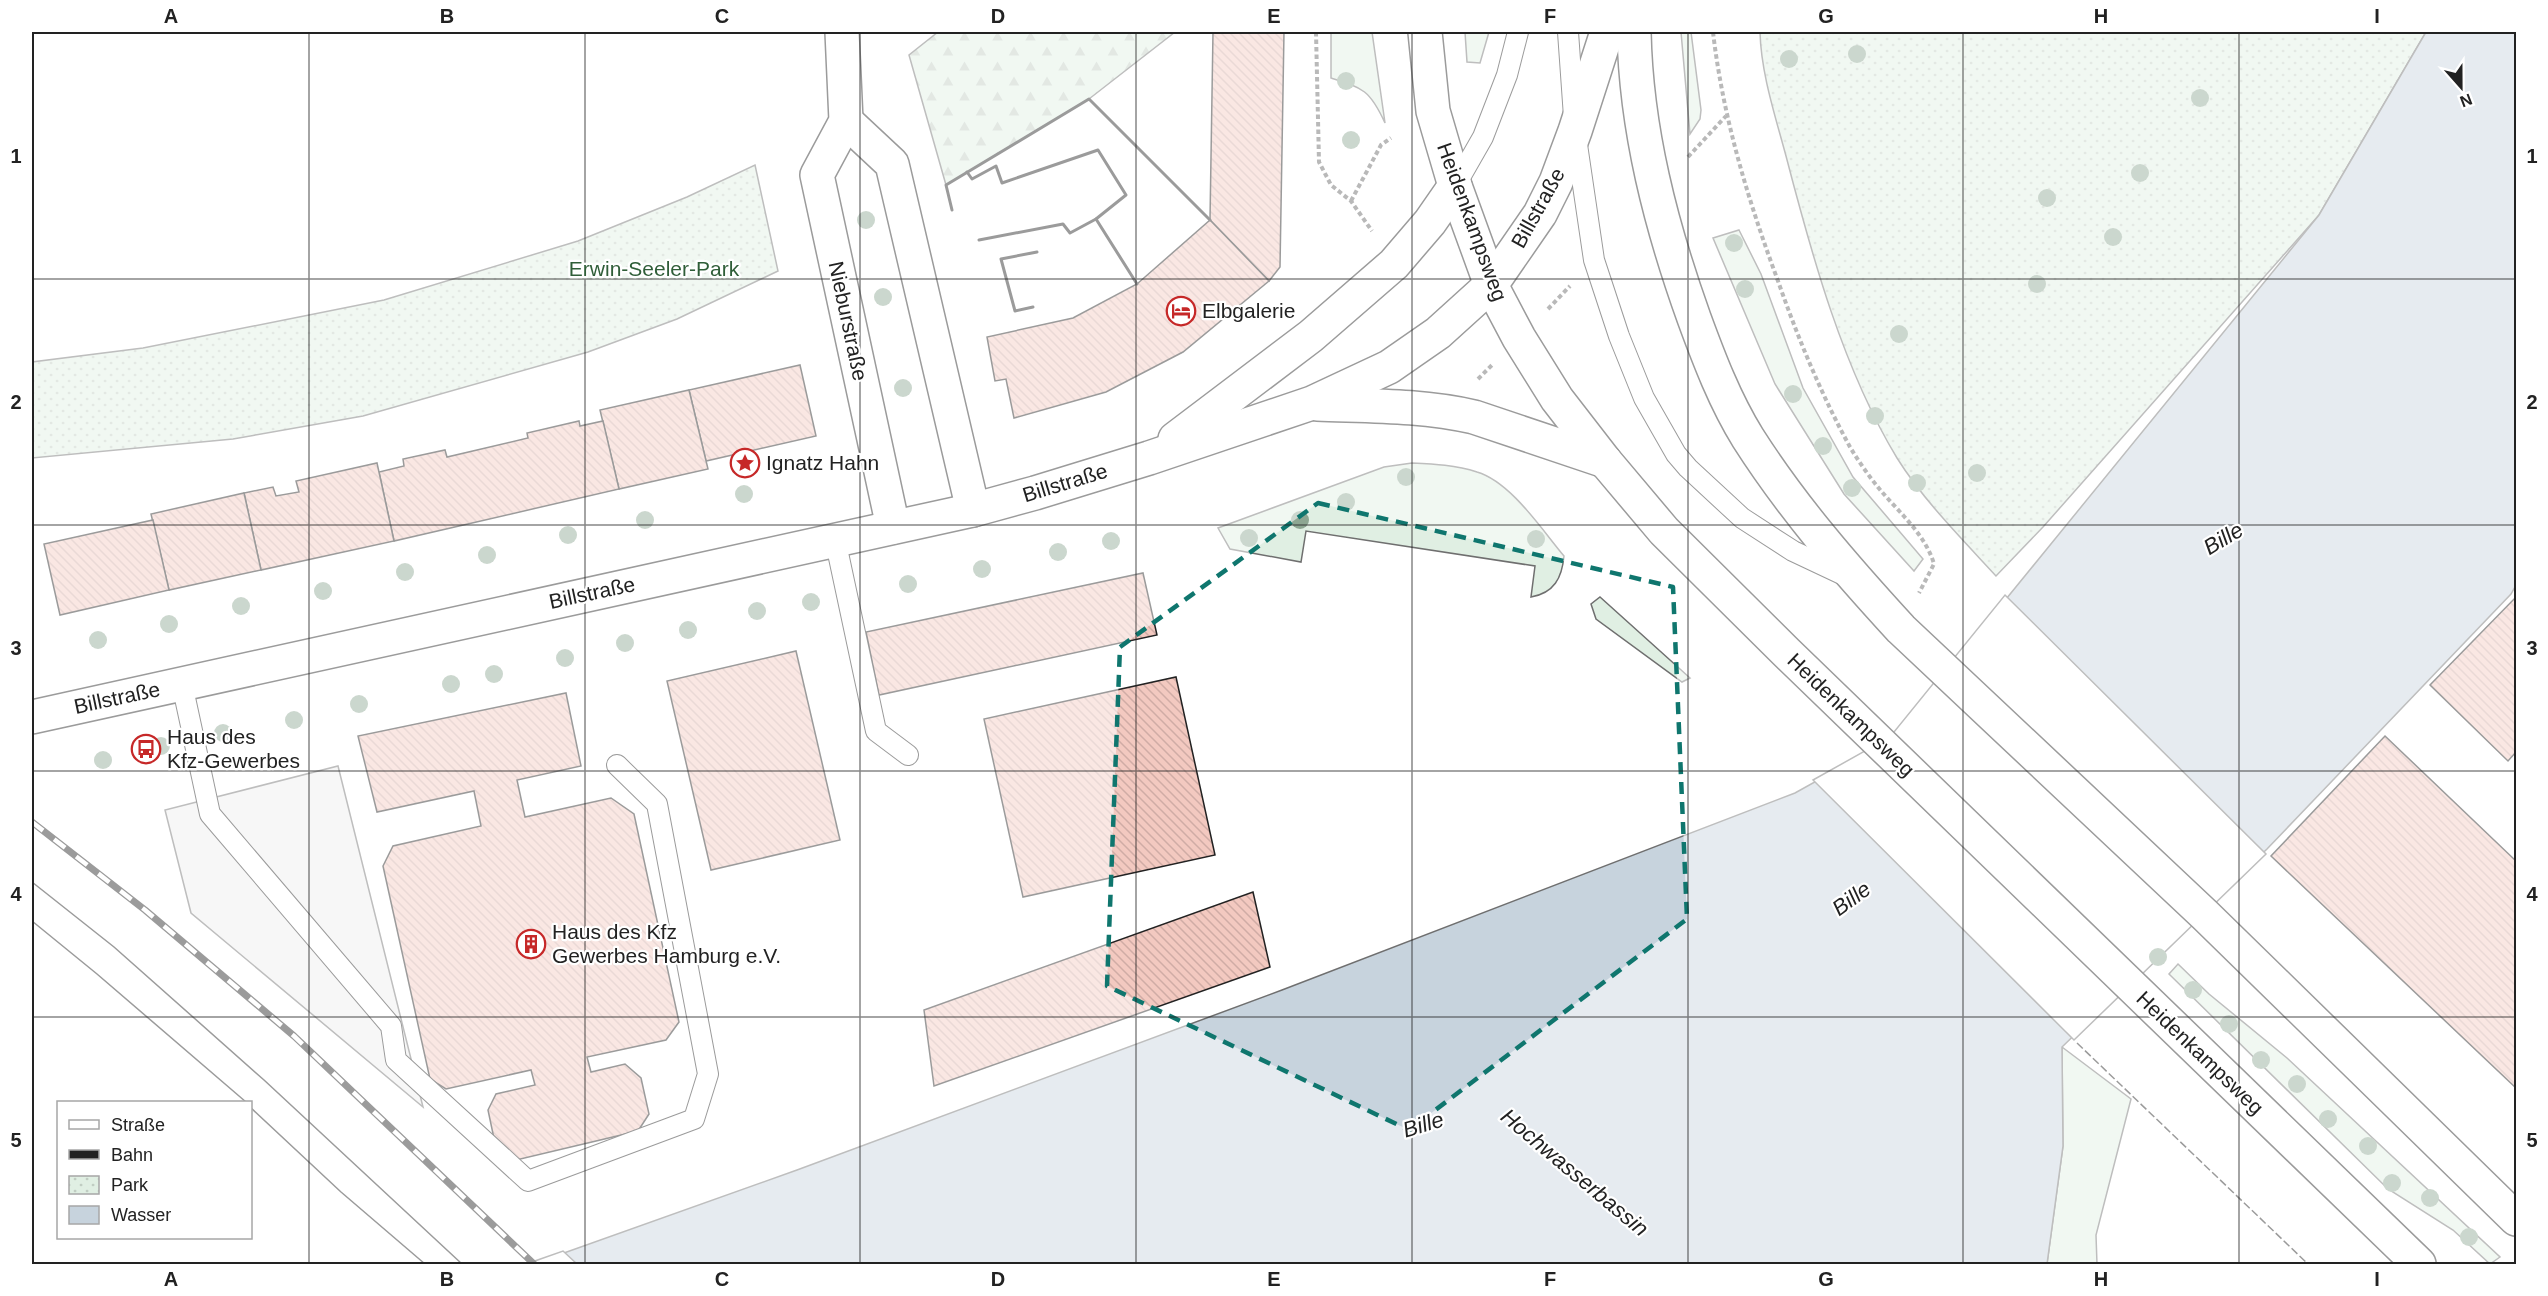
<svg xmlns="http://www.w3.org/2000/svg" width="2548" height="1296" viewBox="0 0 2548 1296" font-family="Arial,sans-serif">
  <defs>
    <pattern id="forest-firs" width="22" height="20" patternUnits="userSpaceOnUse" patternTransform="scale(1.5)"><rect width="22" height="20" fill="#e0efe3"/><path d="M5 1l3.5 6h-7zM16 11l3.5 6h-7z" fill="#c0cdc2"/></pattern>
    <pattern id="park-dots" width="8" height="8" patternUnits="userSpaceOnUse" patternTransform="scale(1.5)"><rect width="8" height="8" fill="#e0efe3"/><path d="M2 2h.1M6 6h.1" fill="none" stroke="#c0cdc2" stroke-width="1.8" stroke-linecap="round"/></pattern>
    <pattern id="building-back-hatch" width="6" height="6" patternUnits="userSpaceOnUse" patternTransform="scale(1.5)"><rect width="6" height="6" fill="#f3c9c0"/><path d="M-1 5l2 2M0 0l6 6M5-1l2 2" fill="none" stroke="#d0aca5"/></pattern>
  </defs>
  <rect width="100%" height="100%" fill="#fff"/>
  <!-- grass -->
  <g fill="#e0efe3" stroke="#6f6f6f" stroke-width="1.5">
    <path d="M1331,32H1372L1385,123C1370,90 1363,88 1331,78Z"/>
    <path d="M1465,32H1489L1480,63L1467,62Z"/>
    <path d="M1681,32H1691L1701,110L1700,119L1690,134Z"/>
    <path d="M1739,230L1761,274L1803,388L1853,477L1923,559L1914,571L1844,494L1775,384L1713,238Z"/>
    <path d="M1412,463C1434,464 1456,465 1477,472C1511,482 1542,530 1564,556C1562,578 1554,593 1531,597L1535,566L1306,531L1301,562L1230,549L1218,528L1384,467Z"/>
    <path d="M1600,597L1690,678L1682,682L1596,619L1591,604Z"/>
    <path d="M2178,964L2209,994L2287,1058L2500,1257L2490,1264L2453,1230L2388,1189L2169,974Z"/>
    <path d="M2062,1047L2131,1099L2096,1235L2097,1264H2047L2063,1146Z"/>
  </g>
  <!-- forest -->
  <path fill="url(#forest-firs)" stroke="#6f6f6f" stroke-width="1.5" d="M938,32H1175L1089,99L946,185L909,55Z"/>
  <!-- park -->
  <g fill="url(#park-dots)" stroke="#6f6f6f" stroke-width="1.5">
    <path d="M1760,32H2426L2319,215L2043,527L1996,576C1962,539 1924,501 1897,458C1843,369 1812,256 1786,156C1775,115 1761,73 1760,32Z"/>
    <path d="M755,165L778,271L677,319L588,352L363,416L233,439L32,458V362L143,348L384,300L578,241L687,197Z"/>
  </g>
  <!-- parking -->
  <path fill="#ededed" stroke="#6f6f6f" stroke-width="1.5" d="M338,766L423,1107L191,913L165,810Z"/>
  <!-- water -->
  <path fill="#c7d3dd" stroke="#6f6f6f" stroke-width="1.5" d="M2426,32H2516V585L2511,594L2267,849L2062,1047L2063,1146L2047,1264H533L797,1170L1282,990L1795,793L1892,739L2319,215Z"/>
  <!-- pier -->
  <g fill="#fff" stroke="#6f6f6f" stroke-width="1.5">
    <path d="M2005,595L2266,854L2074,1040L1813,780L1890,737Z"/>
    <path d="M563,1251L577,1264H530L532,1262Z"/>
  </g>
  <!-- building -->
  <g fill="url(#building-back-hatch)" stroke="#222" stroke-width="1.5">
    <path d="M1213,32H1284L1280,267L1269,281L1210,220Z"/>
    <path d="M1210,220L1269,281L1183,352L1106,392L1014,418L1006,379L995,381L987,337L1073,318L1137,284Z"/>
    <path d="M800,365L816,436L706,461L689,390Z"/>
    <path d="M689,390L708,469L619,489L600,410Z"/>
    <path d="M579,421L580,426L603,421L619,489L394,541L379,472L404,466L403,459L445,450L447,457L528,438L527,433Z"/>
    <path d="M377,463L394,541L261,570L244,493L273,487L276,496L299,492L296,481Z"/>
    <path d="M244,493L261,570L169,590L151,514Z"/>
    <path d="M153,520L169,590L60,615L44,544Z"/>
    <path d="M1143,573L1157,635L879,695L866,632Z"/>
    <path d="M2516,597V752L2508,761L2430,685Z"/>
    <path d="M796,651L840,840L711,870L667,681Z"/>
    <path d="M1176,677L1215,855L1023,897L984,719Z"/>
    <path d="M566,693L581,766L517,780L525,817L611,798L634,814L679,1022L666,1040L587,1057L591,1072L625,1064L641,1078L649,1114L638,1131L512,1161L496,1148L488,1110L496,1094L535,1085L531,1070L446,1089L430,1079L383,866L393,846L481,826L474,791L377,812L358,736Z"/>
    <path d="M2385,736L2516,861V1088L2271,856Z"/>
    <path d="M1253,892L1270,967L934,1086L924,1010Z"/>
  </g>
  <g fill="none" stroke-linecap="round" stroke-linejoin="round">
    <!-- lane casing -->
    <g stroke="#222" stroke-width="22">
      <g id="lane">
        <path d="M1568,32L1575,131L1594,260L1619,336L1644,398L1676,454L1688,468L1742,518L1793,551L1846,576"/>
        <path d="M1455,186L1483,137L1507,75L1518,32"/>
        <path d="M835,539L876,731L908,755"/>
        <path d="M182,684L210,814L391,1026L396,1060L528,1181L694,1119L708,1074L657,804L617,765"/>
      </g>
    </g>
    <!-- street casing -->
    <g stroke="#222" stroke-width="36">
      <g id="street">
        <path d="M842,32L846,121L817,175L893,527"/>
        <path d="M846,121L892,164L973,510"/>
      </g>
    </g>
    <!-- secondary casing -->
    <g stroke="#222" stroke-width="36">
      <g id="secondary">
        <path d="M1317,404C1369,406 1422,405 1474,417L1605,461"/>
        <path d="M1175,439L1311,336L1394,264L1430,222L1455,186"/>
        <path d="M32,717L973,510L1035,493L1149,458L1312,403L1389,367L1438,333L1491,285L1540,214L1556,182L1575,131L1607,32"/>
      </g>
    </g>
    <!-- primary casing -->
    <g stroke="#222" stroke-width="36">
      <g id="primary">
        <path d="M1425,32L1433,111L1455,186L1491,285L1519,338L1557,399L1605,461L1664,531L1786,652L2419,1264"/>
        <path d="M1634,32C1636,130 1661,226 1694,318C1709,359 1725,401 1748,438C1792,507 1845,568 1901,629L2205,915L2516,1219"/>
      </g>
    </g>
    <!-- path -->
    <g stroke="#646464" stroke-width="4" stroke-dasharray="4.5 3" stroke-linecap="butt">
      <path d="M1316,32L1319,162L1331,185L1351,201L1372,231"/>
      <path d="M1713,32C1723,118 1748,200 1778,281C1798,338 1821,394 1850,447C1859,462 1870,478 1882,492C1901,514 1926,536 1934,564L1919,593"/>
      <path d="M1688,157L1726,116"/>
      <path d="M1351,201L1381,145L1391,138"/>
      <path d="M1548,309L1570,286"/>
      <path d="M1478,379L1492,365"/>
    </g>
    <!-- lane -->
    <use href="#lane" stroke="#fff" stroke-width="20"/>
    <!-- street -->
    <use href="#street" stroke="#fff" stroke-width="33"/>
    <!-- secondary -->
    <use href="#secondary" stroke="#fff" stroke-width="33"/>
    <!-- primary -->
    <use href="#primary" stroke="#fff" stroke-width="33"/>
    <!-- tram -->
    <g stroke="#222" stroke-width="1.5">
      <path d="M32,882L114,947L264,1080L462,1264"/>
      <path d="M32,921L97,974L246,1102"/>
      <path d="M250,1107L341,1192L425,1264"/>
    </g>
    <!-- rail casing -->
    <g stroke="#222" stroke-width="7">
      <path id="rail" d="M32,822L145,910L294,1036L534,1264"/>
    </g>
    <!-- rail -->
    <use href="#rail" stroke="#fff" stroke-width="4.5" stroke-dasharray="14" stroke-linecap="butt"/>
    <!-- fence -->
    <path stroke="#222" stroke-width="1.5" stroke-dasharray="8 3" stroke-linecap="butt" d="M2077,1043L2308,1264"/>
    <!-- wall -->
    <g stroke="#222" stroke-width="3">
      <path d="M967,172L972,179L996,166L1002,183L1098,150L1126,195L1096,219L1070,233L1063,224L979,240"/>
      <path d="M952,210L946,185L1089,99L1210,220"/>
      <path d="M1096,219L1137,284"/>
      <path d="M1033,307L1015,311L1001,259L1037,252"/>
    </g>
  </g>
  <!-- trees -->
  <g fill="#8da692">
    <circle cx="1857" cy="54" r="9"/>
    <circle cx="1789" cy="59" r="9"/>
    <circle cx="1346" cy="81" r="9"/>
    <circle cx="2200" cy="98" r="9"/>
    <circle cx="1351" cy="140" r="9"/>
    <circle cx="2140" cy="173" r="9"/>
    <circle cx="2047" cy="198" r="9"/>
    <circle cx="866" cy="220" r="9"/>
    <circle cx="2113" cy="237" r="9"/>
    <circle cx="1734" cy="243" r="9"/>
    <circle cx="2037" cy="284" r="9"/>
    <circle cx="1745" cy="289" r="9"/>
    <circle cx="883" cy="297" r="9"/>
    <circle cx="1899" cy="334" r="9"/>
    <circle cx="903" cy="388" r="9"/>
    <circle cx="1793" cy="394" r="9"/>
    <circle cx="1875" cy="416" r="9"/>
    <circle cx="1823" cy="446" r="9"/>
    <circle cx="1977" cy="473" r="9"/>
    <circle cx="1406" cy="477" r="9"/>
    <circle cx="1917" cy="483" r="9"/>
    <circle cx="1852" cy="488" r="9"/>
    <circle cx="744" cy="494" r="9"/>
    <circle cx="1346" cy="502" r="9"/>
    <circle cx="645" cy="520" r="9"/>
    <circle cx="1300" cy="520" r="9"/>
    <circle cx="568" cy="535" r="9"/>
    <circle cx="1249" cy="538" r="9"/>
    <circle cx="1536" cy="539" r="9"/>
    <circle cx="1111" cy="541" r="9"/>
    <circle cx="1058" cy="552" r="9"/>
    <circle cx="487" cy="555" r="9"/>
    <circle cx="982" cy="569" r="9"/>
    <circle cx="405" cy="572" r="9"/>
    <circle cx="908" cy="584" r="9"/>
    <circle cx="323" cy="591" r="9"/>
    <circle cx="811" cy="602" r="9"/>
    <circle cx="241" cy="606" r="9"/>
    <circle cx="757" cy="611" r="9"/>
    <circle cx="169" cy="624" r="9"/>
    <circle cx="688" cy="630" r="9"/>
    <circle cx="98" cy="640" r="9"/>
    <circle cx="625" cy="643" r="9"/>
    <circle cx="565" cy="658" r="9"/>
    <circle cx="494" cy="674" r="9"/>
    <circle cx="451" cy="684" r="9"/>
    <circle cx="359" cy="704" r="9"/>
    <circle cx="294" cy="720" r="9"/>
    <circle cx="223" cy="733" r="9"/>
    <circle cx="161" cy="746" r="9"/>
    <circle cx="103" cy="760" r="9"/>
    <circle cx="2158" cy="957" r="9"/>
    <circle cx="2193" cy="990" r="9"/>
    <circle cx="2229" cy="1024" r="9"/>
    <circle cx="2261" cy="1060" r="9"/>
    <circle cx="2297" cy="1084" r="9"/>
    <circle cx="2328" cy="1119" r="9"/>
    <circle cx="2368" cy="1146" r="9"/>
    <circle cx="2392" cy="1183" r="9"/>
    <circle cx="2430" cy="1198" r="9"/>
    <circle cx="2469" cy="1237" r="9"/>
  </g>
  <!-- marked area -->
  <path d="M0 0H2548V1296H0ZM1318,503L1673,587L1687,919L1409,1130L1107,986L1120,647Z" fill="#fff" fill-opacity=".55" fill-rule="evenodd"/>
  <path fill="none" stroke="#0f766e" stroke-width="4.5" stroke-dasharray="12 8" stroke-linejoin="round" d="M1318,503L1673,587L1687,919L1409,1130L1107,986L1120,647Z"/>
  <!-- grid -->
  <path fill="none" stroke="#222" stroke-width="1.5" stroke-opacity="0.55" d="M309,32V1264M585,32V1264M860,32V1264M1136,32V1264M1412,32V1264M1688,32V1264M1963,32V1264M2239,32V1264M32,279H2516M32,525H2516M32,771H2516M32,1017H2516"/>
  <!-- icons -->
  <defs>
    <g id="hotel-ring" transform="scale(1.5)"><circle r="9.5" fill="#fff" stroke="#c62828" stroke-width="1.5"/><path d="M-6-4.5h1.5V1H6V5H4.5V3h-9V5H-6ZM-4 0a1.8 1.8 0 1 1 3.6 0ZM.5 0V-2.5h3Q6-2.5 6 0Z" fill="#c62828"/></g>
    <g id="sight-ring" transform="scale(1.5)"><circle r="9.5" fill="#fff" stroke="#c62828" stroke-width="1.5"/><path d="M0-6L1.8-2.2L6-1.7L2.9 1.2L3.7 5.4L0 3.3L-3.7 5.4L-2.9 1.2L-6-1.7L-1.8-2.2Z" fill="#c62828"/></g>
    <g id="bus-ring" transform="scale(1.5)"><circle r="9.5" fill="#fff" stroke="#c62828" stroke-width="1.5"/><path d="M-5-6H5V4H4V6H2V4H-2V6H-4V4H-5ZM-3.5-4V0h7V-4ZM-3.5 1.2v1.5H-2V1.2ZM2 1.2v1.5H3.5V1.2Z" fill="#c62828"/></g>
    <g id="building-ring" transform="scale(1.5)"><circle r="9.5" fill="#fff" stroke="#c62828" stroke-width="1.5"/><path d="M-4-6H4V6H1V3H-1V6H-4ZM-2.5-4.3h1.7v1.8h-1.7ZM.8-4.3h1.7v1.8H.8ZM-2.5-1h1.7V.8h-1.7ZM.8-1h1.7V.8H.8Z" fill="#c62828"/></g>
  </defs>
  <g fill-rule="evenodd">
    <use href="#hotel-ring" x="1181" y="311"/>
    <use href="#sight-ring" x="745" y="463"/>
    <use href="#bus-ring" x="146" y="749"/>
    <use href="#building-ring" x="531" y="944"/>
  </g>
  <g text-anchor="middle" stroke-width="4.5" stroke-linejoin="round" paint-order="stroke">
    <!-- street labels -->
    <g font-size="21" fill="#222" stroke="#fff">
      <text transform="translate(1538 208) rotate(-61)" y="7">Billstraße</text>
      <text transform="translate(1472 222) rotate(70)" y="7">Heidenkampsweg</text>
      <text transform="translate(848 321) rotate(78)" y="7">Nieburstraße</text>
      <text transform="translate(1065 483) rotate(-17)" y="7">Billstraße</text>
      <text transform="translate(592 593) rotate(-12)" y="7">Billstraße</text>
      <text transform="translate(117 698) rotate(-12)" y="7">Billstraße</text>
      <text transform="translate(1851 715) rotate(44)" y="7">Heidenkampsweg</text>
      <text transform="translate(2200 1053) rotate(44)" y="7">Heidenkampsweg</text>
    </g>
    <!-- park labels -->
    <g font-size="21" fill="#2f5e38" stroke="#fff">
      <text x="654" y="276">Erwin-Seeler-Park</text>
    </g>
    <!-- poi labels -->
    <g font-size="21" fill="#222" stroke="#fff" text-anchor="start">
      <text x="1202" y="318">Elbgalerie</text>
      <text x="766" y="470">Ignatz Hahn</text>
      <text x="167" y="744">Haus des<tspan x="167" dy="24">Kfz-Gewerbes</tspan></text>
      <text x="552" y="939">Haus des Kfz<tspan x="552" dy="24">Gewerbes Hamburg e.V.</tspan></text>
    </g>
    <!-- water labels -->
    <g font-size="22" font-style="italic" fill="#222" stroke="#fff">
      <text transform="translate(2223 538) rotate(-31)" y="8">Bille</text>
      <text transform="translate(1851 898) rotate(-36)" y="8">Bille</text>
      <text transform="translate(1423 1124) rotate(-17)" y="8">Bille</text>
      <text transform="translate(1575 1172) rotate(40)" y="8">Hochwasserbassin</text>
    </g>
  </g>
  <!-- border -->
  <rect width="2548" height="1296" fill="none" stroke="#ffffff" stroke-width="66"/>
  <!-- legend -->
  <rect x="57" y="1101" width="195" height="138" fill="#ffffff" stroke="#a7a7a7" stroke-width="1.5"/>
  <rect x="69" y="1120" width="30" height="9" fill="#ffffff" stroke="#a7a7a7" stroke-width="1.5"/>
  <text x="111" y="1131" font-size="18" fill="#222222">Straße</text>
  <rect x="69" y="1150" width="30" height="9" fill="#222222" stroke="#a7a7a7" stroke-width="1.5"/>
  <text x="111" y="1161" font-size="18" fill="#222222">Bahn</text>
  <rect x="69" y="1176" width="30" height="18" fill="url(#park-dots)" stroke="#a7a7a7" stroke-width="1.5"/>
  <text x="111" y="1191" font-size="18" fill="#222222">Park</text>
  <rect x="69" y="1206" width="30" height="18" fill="#c7d3dd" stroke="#a7a7a7" stroke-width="1.5"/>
  <text x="111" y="1221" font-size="18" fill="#222222">Wasser</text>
  <!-- north arrow -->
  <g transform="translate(2461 87) rotate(159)" stroke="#ffffff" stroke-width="4.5" paint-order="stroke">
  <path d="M0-4.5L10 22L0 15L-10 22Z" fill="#222222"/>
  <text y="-9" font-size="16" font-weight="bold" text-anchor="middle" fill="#222222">N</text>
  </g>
  <rect x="33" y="33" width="2482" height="1230" fill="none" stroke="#222" stroke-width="2"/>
  <g font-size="20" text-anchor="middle" font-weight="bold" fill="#222">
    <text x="171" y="23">A</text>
    <text x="447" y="23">B</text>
    <text x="722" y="23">C</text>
    <text x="998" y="23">D</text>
    <text x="1274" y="23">E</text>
    <text x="1550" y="23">F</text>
    <text x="1826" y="23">G</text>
    <text x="2101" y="23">H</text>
    <text x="2377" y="23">I</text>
    <text x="16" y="163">1</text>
    <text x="2532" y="163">1</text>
    <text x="16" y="409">2</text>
    <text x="2532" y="409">2</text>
    <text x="16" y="655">3</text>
    <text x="2532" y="655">3</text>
    <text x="16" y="901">4</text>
    <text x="2532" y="901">4</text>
    <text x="16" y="1147">5</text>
    <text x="2532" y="1147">5</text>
    <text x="171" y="1286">A</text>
    <text x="447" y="1286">B</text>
    <text x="722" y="1286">C</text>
    <text x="998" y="1286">D</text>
    <text x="1274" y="1286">E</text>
    <text x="1550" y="1286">F</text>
    <text x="1826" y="1286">G</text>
    <text x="2101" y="1286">H</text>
    <text x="2377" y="1286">I</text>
  </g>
</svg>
